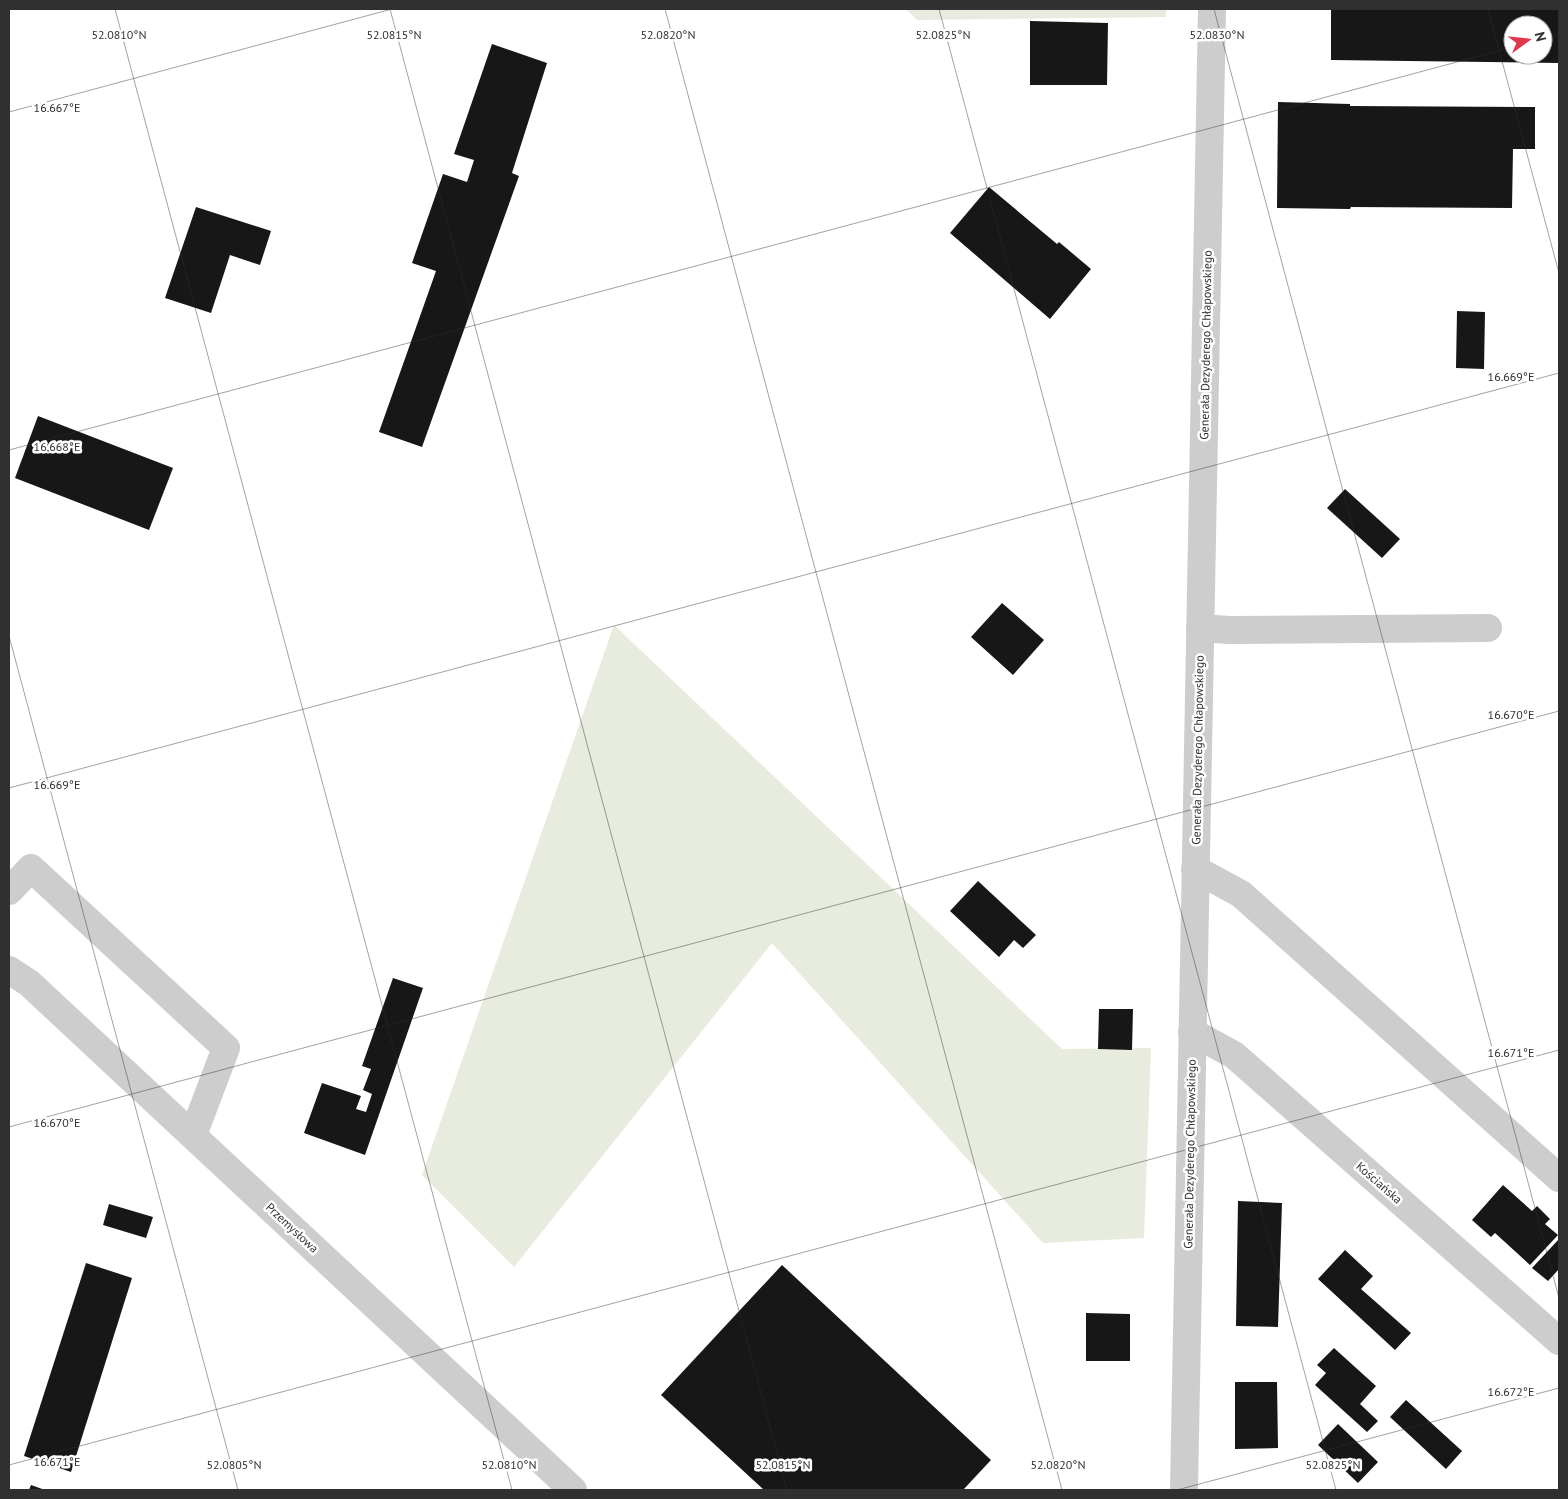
<svg xmlns="http://www.w3.org/2000/svg" width="1568" height="1499" viewBox="0 0 1568 1499" font-family="'PT Sans',sans-serif">
  <rect width="100%" height="100%" fill="#fff"/>
  <!-- green -->
  <g fill="#e7ecde">
    <path d="M906,9H1166V17L917,20Z"/>
    <path d="M614,625L1062,1049L1151,1048L1144,1238L1043,1243L772,943L514,1267L422,1175Z"/>
  </g>
  <!-- building -->
  <g fill="#171717" fill-rule="evenodd">
    <path d="M1331,9H1559V63L1331,60ZM1513,25H1543V55H1513Z"/>
    <path d="M1030,21L1108,23L1107,85H1030Z"/>
    <path d="M492,44L547,63L512,173L519,176L422,447L379,432L436,271L412,263L443,174L467,182L474,160L454,154Z"/>
    <path d="M1278,102L1350,104V106L1535,107V149H1513L1512,208L1351,207L1350,209L1277,208Z"/>
    <path d="M989,187L1057,244L1059,242L1091,269L1050,319L950,233Z"/>
    <path d="M196,207L271,231L260,265L230,255L211,313L165,298Z"/>
    <path d="M1457,311L1485,312L1484,369L1456,368Z"/>
    <path d="M38,416L173,468L149,530L15,478Z"/>
    <path d="M1345,489L1400,539L1382,558L1327,508Z"/>
    <path d="M1002,603L1044,640L1013,675L971,637Z"/>
    <path d="M978,881L1036,935L1023,948L1014,940L999,957L950,911Z"/>
    <path d="M393,978L423,988L365,1155L304,1133L322,1083L361,1096L356,1109L366,1112L372,1094L363,1090L371,1069L362,1066Z"/>
    <path d="M1099,1009H1133L1132,1050L1098,1049Z"/>
    <path d="M1503,1185L1532,1211L1537,1206L1550,1219L1545,1224L1558,1235L1530,1265L1495,1233L1491,1237L1472,1220Z"/>
    <path d="M1238,1201L1282,1203L1278,1327L1236,1326Z"/>
    <path d="M109,1204L153,1217L146,1238L103,1225Z"/>
    <path d="M1559,1239V1269L1548,1281L1532,1268Z"/>
    <path d="M1345,1250L1373,1276L1361,1289L1411,1333L1395,1350L1318,1279Z"/>
    <path d="M86,1263L132,1278L71,1472L24,1456Z"/>
    <path d="M782,1265L991,1460L963,1490H764L661,1395Z"/>
    <path d="M1086,1313L1130,1314V1361H1086Z"/>
    <path d="M1334,1348L1376,1386L1360,1404L1378,1421L1367,1432L1315,1385L1326,1373L1317,1365Z"/>
    <path d="M1235,1382H1277L1278,1448L1235,1449Z"/>
    <path d="M1406,1400L1462,1451L1446,1469L1390,1417Z"/>
    <path d="M1338,1424L1378,1462L1358,1483L1318,1445Z"/>
    <path d="M31,1485L45,1490H29Z"/>
  </g>
  <g fill="none" stroke-linecap="round" stroke-linejoin="round">
    <!-- minor -->
    <g stroke="#cdcdcd" stroke-width="28">
      <path d="M1200,628L1229,630L1488,628"/>
      <path d="M1195,869L1241,894L1559,1178"/>
      <path d="M9,891L31,868L226,1048L193,1135"/>
      <path d="M9,970L29,983L573,1490"/>
      <path d="M1192,1032L1234,1055L1559,1341"/>
      <path d="M1184,1490L1212,9"/>
    </g>
  </g>
  <!-- ticks -->
  <path fill="none" stroke="#303030" stroke-width="1" stroke-opacity="0.45" d="M115,9L512,1490M390,9L787,1490M665,9L1062,1490M939,9L1336,1490M1214,9L1559,1298M1488,9L1559,273M1543,39L1559,34M9,112L392,9M9,450L1513,47M9,636L238,1490M9,788L1559,373M9,1127L1559,711M9,1465L1559,1050M1177,1490L1559,1388"/>
  <g text-anchor="middle" stroke-width="5" stroke-linejoin="round" paint-order="stroke">
    <!-- street labels -->
    <g font-size="12" fill="#303030" stroke="#fff">
      <text transform="translate(1206 345) rotate(-89)" y="4">Generała Dezyderego Chłapowskiego</text>
      <text transform="translate(1198 750) rotate(-89)" y="4">Generała Dezyderego Chłapowskiego</text>
      <text transform="translate(1190 1154) rotate(-89)" y="4">Generała Dezyderego Chłapowskiego</text>
      <text transform="translate(1379 1183) rotate(41)" y="4">Kościańska</text>
      <text transform="translate(292 1228) rotate(43)" y="4">Przemysłowa</text>
    </g>
  </g>
  <g font-size="12" text-anchor="middle" fill="#303030" stroke="#fff" stroke-width="5" stroke-linejoin="round" paint-order="stroke">
    <text x="119" y="39">52.0810°N</text>
    <text x="394" y="39">52.0815°N</text>
    <text x="668" y="39">52.0820°N</text>
    <text x="943" y="39">52.0825°N</text>
    <text x="1217" y="39">52.0830°N</text>
    <text x="57" y="112">16.667°E</text>
    <text x="1511" y="381">16.669°E</text>
    <text x="57" y="451">16.668°E</text>
    <text x="1511" y="719">16.670°E</text>
    <text x="57" y="789">16.669°E</text>
    <text x="1511" y="1057">16.671°E</text>
    <text x="57" y="1127">16.670°E</text>
    <text x="1511" y="1396">16.672°E</text>
    <text x="57" y="1466">16.671°E</text>
    <text x="234" y="1469">52.0805°N</text>
    <text x="509" y="1469">52.0810°N</text>
    <text x="783" y="1469">52.0815°N</text>
    <text x="1058" y="1469">52.0820°N</text>
    <text x="1333" y="1469">52.0825°N</text>
  </g>
  <!-- border -->
  <rect width="1568" height="1499" fill="none" stroke="#303030" stroke-width="20"/>
  <!-- north arrow -->
  <g transform="translate(1528 40) rotate(75)"><circle r="24" fill="#ffffff" stroke="#acacac"/>
  <path d="M0-4L9 19L0 12L-9 19Z" fill="#e1384c"/>
  <text y="-8" font-size="14" font-weight="bold" text-anchor="middle" fill="#303030">N</text>
  </g>
</svg>
